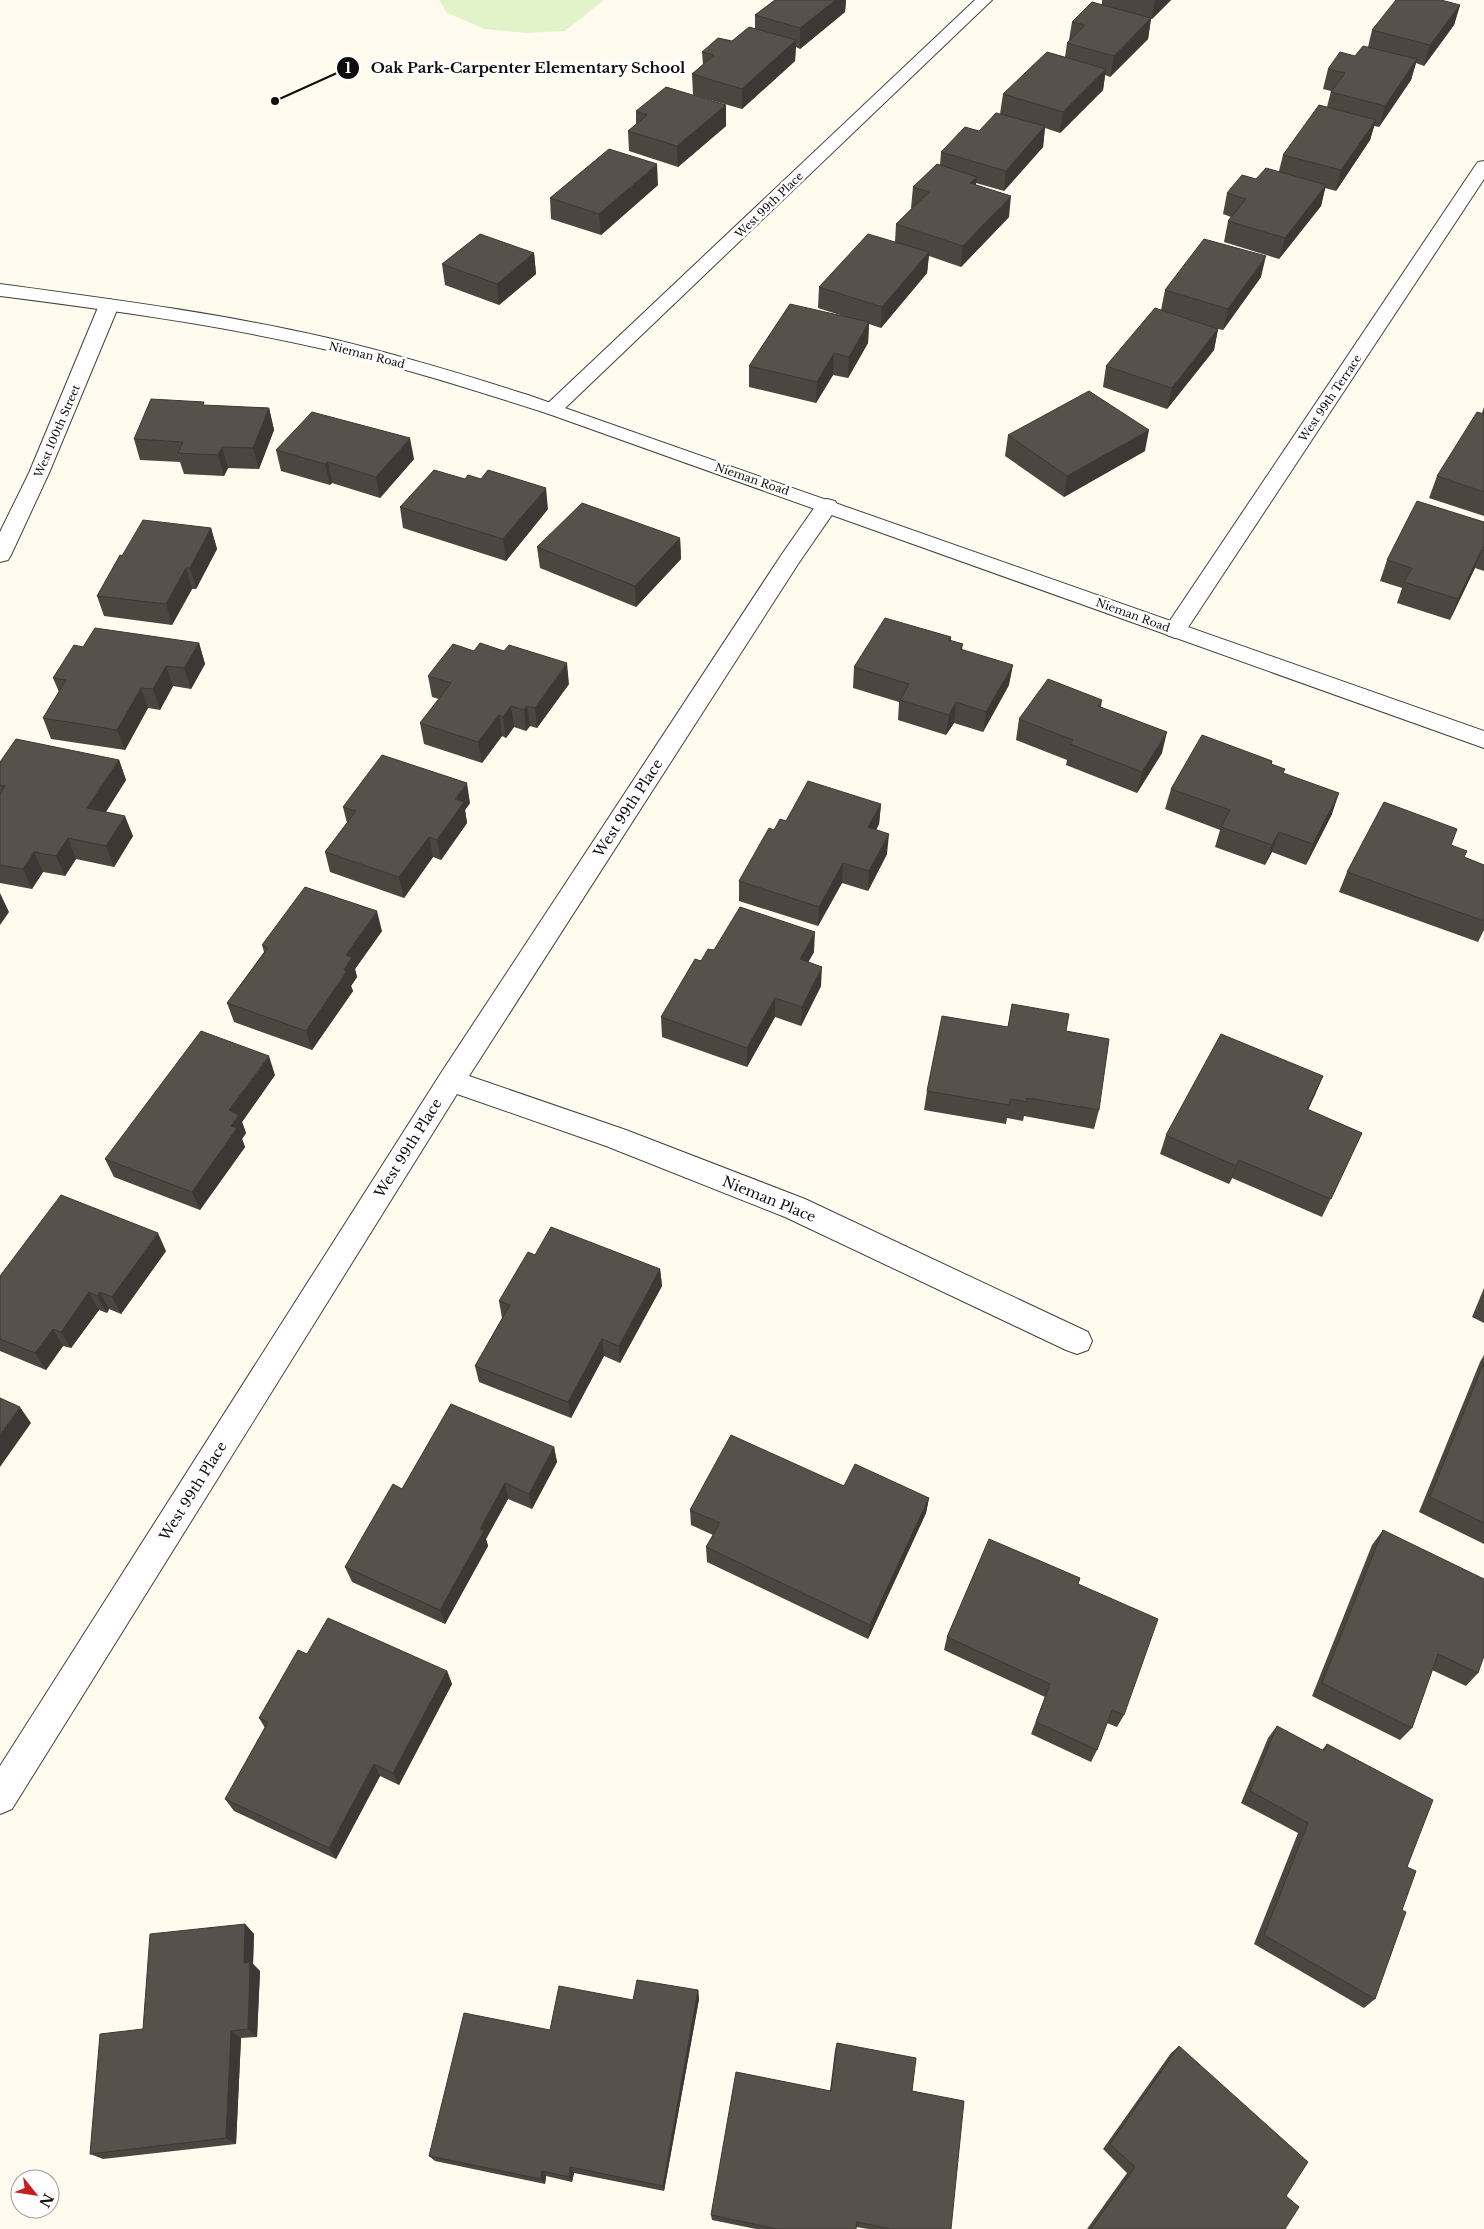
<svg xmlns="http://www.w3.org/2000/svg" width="1484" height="2229" viewBox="0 0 1484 2229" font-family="'Libre Baskerville',serif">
  <rect width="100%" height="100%" fill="#fffcef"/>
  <!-- pitch -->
  <path fill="#e3f3c9" d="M439,0H604L565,31L526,33L485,29L447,13Z"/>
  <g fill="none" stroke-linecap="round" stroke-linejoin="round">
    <!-- minor casing -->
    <g stroke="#414141" stroke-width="2">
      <g id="minor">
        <path d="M975,0H992L560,413L553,415L546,413L543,409L546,405Z"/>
        <path d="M1484,161V179L1183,635L1175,638L1167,635L1164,630L1167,625L1475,166L1478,162Z"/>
        <path d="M109,299L116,301L119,305L49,473L11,555L8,560L0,562V532L29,473L99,305L102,301Z"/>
        <path d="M827,499L835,501L838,506L798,564L469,1076L626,1130L805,1199L1088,1332L1092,1341L1088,1350L1077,1354L1066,1350L785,1217L606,1146L457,1094L12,1809L0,1814V1766L441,1073L782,554L819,501Z"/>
      </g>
    </g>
    <!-- tertiary casing -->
    <g stroke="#414141" stroke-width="2">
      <path id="tertiary" d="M0,284C110,299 220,313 328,338C396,354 462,374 528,395L1484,731V748L546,413C474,390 402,367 328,350C220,325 110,310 0,296Z"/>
    </g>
    <!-- minor -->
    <use href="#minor" fill="#fff" fill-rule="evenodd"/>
    <!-- tertiary -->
    <use href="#tertiary" fill="#fff" fill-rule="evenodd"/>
  </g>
  <!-- wall -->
  <g fill="#4c4540">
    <path d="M775,0H846L845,12L800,49L796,47L795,61L742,109L693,95L692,74L703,65L702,52L732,41L755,29V15Z"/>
    <path d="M1102,0H1171L1152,19H1151L1148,39L1110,77L1105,75L1103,90L1060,133L1045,128L1043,147L1004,191L976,183V185L1009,217L961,267L929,256L927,273L881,328L869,324L868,343L848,378L833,375L816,403L749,387V366L843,316L818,308L819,287L895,242L896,224L912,208H911L913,187L940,165L941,152L979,131L1000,114L1003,94L1065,57L1067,43L1069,40L1072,22L1102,5Z"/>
    <path d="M1460,5L1454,25L1424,66L1416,63L1411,80L1379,127L1374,126L1370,140L1336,191L1325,188L1321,206L1279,259L1224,242L1228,221L1231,217L1223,214L1227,193L1256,179L1279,171L1283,155L1327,107L1331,91L1323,89L1328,69L1355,56L1368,47L1372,30Z"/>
    <path d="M726,105V126L678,167L629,151L628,131L636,124V111Z"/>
    <path d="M658,185L601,235L551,219L550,198Z"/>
    <path d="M534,253L536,274L499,305L445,285L442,264Z"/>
    <path d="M1261,277L1223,330L1218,329L1214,350L1167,409L1103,387L1106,366L1161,310L1165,290Z"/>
    <path d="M205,405L269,408L274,430L259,469L228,468L224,476L184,474L180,462L140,460L134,439Z"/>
    <path d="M1484,407V516L1429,498L1437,476L1482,413Z"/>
    <path d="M1008,435L1145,451L1064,497L1005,456Z"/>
    <path d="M276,450L414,459L380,498L332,483L330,485L281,471Z"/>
    <path d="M400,507L548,509L506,561L403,528Z"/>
    <path d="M1484,522V571L1475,568L1450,620L1397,603L1402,588L1380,581L1387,560Z"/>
    <path d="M211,528L217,549L196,589H192L172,625L104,616L97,596L122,556Z"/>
    <path d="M680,538L681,559L636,607L540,568L537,547Z"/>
    <path d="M951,637V641L963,644L962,649L1009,685L983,732L954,723L946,735L898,720L899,702L853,688L854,667Z"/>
    <path d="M199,643L205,664L191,689L173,686L160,710L148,708L125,750L51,739L43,718L59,692L53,678Z"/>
    <path d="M428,676L569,684L537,728L530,726L526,731L514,727L506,738L502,736L482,763L424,744L420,723L439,699L432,697Z"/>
    <path d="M1102,700L1101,707L1162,753L1137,793L1066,765L1067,760L1016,740L1019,719Z"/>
    <path d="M119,760L126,780L106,812L133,836L114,867L76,859L65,876L43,872L32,889L0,883V762Z"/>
    <path d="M1272,761L1271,764L1332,814L1306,865L1272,852L1265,865L1215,847L1220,830L1165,809L1171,789Z"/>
    <path d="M470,803L465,810L467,823L441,860L433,857L404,898L330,872L325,852L347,823L343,807Z"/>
    <path d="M881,804L879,824L876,830L887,854L868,891L842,883L818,926L739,901V881L774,830L786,821Z"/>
    <path d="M1451,845L1464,857L1484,865V930L1478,942L1339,892L1347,872Z"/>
    <path d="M382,931L355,969L357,977L351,986L353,991L312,1050L234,1022L227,1003L264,952L262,945Z"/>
    <path d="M714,950L814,952L808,962L821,986L801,1026L775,1017L747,1067L662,1037L661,1017L701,961Z"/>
    <path d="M1008,1026L1066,1031L1099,1110L1094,1129L1024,1116L1023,1121L1007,1118L1006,1124L924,1110L927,1091Z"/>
    <path d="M275,1075L242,1122L246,1133L242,1139L245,1147L200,1210L114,1177L105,1159Z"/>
    <path d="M1323,1076L1308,1110L1362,1133L1322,1217L1232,1178L1229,1184L1160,1154L1166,1135Z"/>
    <path d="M166,1251L121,1314L109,1309L107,1313L99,1310L71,1348L63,1346L46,1370L0,1351V1276Z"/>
    <path d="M535,1255L660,1269L662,1286L620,1363L604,1356L571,1418L479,1382L475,1366L502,1318L499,1301Z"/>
    <path d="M1484,1288V1323L1472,1317Z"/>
    <path d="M1484,1355V1544L1419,1512L1480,1362Z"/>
    <path d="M554,1447L557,1462L532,1509L508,1499L486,1539L488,1546L445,1624L352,1582L345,1567L402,1489Z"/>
    <path d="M844,1486L929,1498L926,1513L868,1639L707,1562L706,1547L713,1535L691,1525L690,1510Z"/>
    <path d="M1383,1530L1478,1673L1466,1686L1432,1670L1412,1728L1400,1740L1312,1696L1372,1545Z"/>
    <path d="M1078,1584L1124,1715L1117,1727L1107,1723L1097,1750L1091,1762L1031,1734L1045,1697L944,1650L947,1637Z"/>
    <path d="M307,1654L447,1671L452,1684L399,1785L380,1776L336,1859L234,1811L225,1799L265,1728L259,1718Z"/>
    <path d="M1277,1726L1322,1750L1327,1744L1407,1867L1402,1910L1375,1999L1364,2008L1254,1944L1298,1833L1241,1803L1268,1738Z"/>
    <path d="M245,1924L254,1934L253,1964L260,1971L257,2037L241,2038L236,2144L103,2159L90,2154L143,2029Z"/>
    <path d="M698,1990L699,1999L664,2191L574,2173L572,2182L546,2176L545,2184L435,2161L429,2156L550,2030L633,2000Z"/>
    <path d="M837,2043L912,2091L951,2229H868L856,2227V2229H756L712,2220L711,2215L830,2091L835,2050Z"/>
    <path d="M1179,2046L1285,2229H1087L1127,2173L1103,2149L1171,2053Z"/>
  </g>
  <!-- shaded-wall -->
  <g fill="#3e3834">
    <path d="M836,0H846L845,12L800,49V28Z"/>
    <path d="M1155,0H1171L1152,19Z"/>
    <path d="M1460,5L1454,25L1424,66L1430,45Z"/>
    <path d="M1151,18L1148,39L1110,77L1114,56Z"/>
    <path d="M796,40L795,61L742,109V89Z"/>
    <path d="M1417,59L1411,80L1379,127L1385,106Z"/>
    <path d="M1106,69L1103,90L1060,133L1063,112Z"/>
    <path d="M726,105V126L678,167L677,146Z"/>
    <path d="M1376,120L1370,140L1336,191L1341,170Z"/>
    <path d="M1045,126L1043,147L1004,191L1006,171Z"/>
    <path d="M657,164L658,185L601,235L599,214Z"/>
    <path d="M977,177L974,198L970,183Z"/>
    <path d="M1326,185L1321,206L1279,259L1285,238Z"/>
    <path d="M1011,196L1009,217L961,267L963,246Z"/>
    <path d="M929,252L927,273L881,328L882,307Z"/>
    <path d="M534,253L536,274L499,305L497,284Z"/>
    <path d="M1266,256L1261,277L1223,330L1228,309Z"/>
    <path d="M869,322L868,343L848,378L849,357Z"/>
    <path d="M1218,329L1214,350L1167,409L1172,388Z"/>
    <path d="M834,353L833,375L816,403L817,382Z"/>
    <path d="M269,408L274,430L259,469L253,448Z"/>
    <path d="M1149,430L1145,451L1064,497L1067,476Z"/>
    <path d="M410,438L414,459L380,498L376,477Z"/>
    <path d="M222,447L228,468L224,476L218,455Z"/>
    <path d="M328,462L332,483L330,485L325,464Z"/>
    <path d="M546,488L548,509L506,561L503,539Z"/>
    <path d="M211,528L217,549L196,589L190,568Z"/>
    <path d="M680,538L681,559L636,607L635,586Z"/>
    <path d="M1483,547L1475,568L1450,620L1458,599Z"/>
    <path d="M186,568L192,589L172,625L166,604Z"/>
    <path d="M199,643L205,664L191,689L184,668Z"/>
    <path d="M567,663L569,684L537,728L535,708Z"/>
    <path d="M1013,665L1009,685L983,732L986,712Z"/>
    <path d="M166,666L173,686L160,710L153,689Z"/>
    <path d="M141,688L148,708L125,750L117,730Z"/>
    <path d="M956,702L954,723L946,735L949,715Z"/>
    <path d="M511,706L514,727L506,738L503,717Z"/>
    <path d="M527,706L530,726L526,731L524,710Z"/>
    <path d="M499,715L502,736L482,763L478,742Z"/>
    <path d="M1167,732L1162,753L1137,793L1142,772Z"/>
    <path d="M119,760L126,780L95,828L87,808Z"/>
    <path d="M467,783L470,803L465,810L467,823L441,860L437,840L455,799Z"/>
    <path d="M1339,793L1332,814L1306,865L1313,844Z"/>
    <path d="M881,804L879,824L867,847L868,827Z"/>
    <path d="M125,816L133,836L114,867L106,846Z"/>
    <path d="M1279,832L1272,852L1265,865L1272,845Z"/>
    <path d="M889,834L887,854L868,891L869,871Z"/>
    <path d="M429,837L433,857L404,898L399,877Z"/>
    <path d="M68,838L76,859L65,876L56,856Z"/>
    <path d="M34,852L43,872L32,889L23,869Z"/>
    <path d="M843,863L842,883L818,926L819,907Z"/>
    <path d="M0,893L9,912L0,925Z"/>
    <path d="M377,911L382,931L355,969L357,977L351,986L353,991L312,1050L306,1031L344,970L346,955Z"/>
    <path d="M815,932L814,952L799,979L800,959Z"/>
    <path d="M822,967L821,986L801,1026L802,1007Z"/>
    <path d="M775,998V1017L747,1067V1048Z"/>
    <path d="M269,1056L275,1075L242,1122L246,1133L242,1139L245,1147L200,1210L192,1192L231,1126L229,1110Z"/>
    <path d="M1323,1076L1315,1095L1299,1128L1307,1109Z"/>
    <path d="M1239,1160L1232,1178L1229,1184L1236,1166Z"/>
    <path d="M158,1233L166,1251L121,1314L112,1297Z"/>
    <path d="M660,1269L662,1286L620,1363L619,1346Z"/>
    <path d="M89,1292L99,1310L71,1348L61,1332Z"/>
    <path d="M100,1292L109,1309L107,1313L97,1296Z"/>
    <path d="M53,1329L63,1346L46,1370L35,1353Z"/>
    <path d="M602,1339L604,1356L571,1418L568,1402Z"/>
    <path d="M20,1407L31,1423L0,1467V1435Z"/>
    <path d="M554,1447L557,1462L532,1509L529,1494Z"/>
    <path d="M505,1483L508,1499L486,1539L488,1546L445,1624L440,1610L480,1529Z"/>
    <path d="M929,1498L926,1513L868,1639L870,1625Z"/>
    <path d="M447,1671L452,1684L399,1785L393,1773Z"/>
    <path d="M374,1764L380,1776L336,1859L329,1848Z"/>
    <path d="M245,1924L254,1934L253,1964L260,1971L257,2037L248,2029L244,1963Z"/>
    <path d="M698,1990L699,1999L664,2191L663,2186Z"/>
    <path d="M231,2031L241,2038L236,2144L226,2138Z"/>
    <path d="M570,2167L574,2173L572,2182L569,2177Z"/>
    <path d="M542,2171L546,2176L545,2184L541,2179Z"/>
  </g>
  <!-- building -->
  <g fill="#58504a" stroke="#3e3834">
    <path d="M775,0H836L800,28L755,15Z"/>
    <path d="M1396,0H1441L1460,5L1430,45L1372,30Z"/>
    <path d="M1092,2L1151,18L1114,56L1067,43L1085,25L1072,22Z"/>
    <path d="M749,27L796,40L742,89L692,74L714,55L702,52L718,38L732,41Z"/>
    <path d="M1363,46L1417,59L1385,106L1331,92L1345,73L1328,69L1340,52L1355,56Z"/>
    <path d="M1047,52L1106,69L1063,112L1003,94Z"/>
    <path d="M666,87L726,105L677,146L628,131L647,115L636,111Z"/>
    <path d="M1319,105L1376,120L1341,170L1283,155Z"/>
    <path d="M996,113L1045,126L1006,171L941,152L965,127L979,131Z"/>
    <path d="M609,149L657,164L599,214L550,198Z"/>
    <path d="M937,164L977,177L970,183L1011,196L963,246L896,224L929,192L913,187Z"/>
    <path d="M1266,168L1326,185L1285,238L1228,221L1246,199L1227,193L1242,175L1256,179Z"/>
    <path d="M480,234L534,253L497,284L442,264Z"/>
    <path d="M868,234L929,252L882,307L819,287Z"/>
    <path d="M1204,239L1266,256L1228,309L1165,290Z"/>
    <path d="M790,304L869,322L849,357L834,353L817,382L749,366Z"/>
    <path d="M1155,308L1218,329L1172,388L1106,366Z"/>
    <path d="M1089,391L1149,430L1067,476L1008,435Z"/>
    <path d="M151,399L204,402L203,405L269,408L253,448L222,447L218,455L178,453L183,442L134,439Z"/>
    <path d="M312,412L410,438L376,477L328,462L325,464L276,450Z"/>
    <path d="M1477,412L1484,414V492L1437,476Z"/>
    <path d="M434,470L465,479L468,475L481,479L488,470L546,488L503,539L400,507Z"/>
    <path d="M1417,501L1484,522V547H1483L1458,599L1404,582L1412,568L1387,560Z"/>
    <path d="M582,503L680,538L635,586L537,547Z"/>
    <path d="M143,520L211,528L190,568H186L166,604L97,596L120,555L122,556Z"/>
    <path d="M885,618L951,637L949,640L963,644L960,649L1013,665L986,712L956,702L949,715L900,700L909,684L854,667Z"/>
    <path d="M95,628L199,643L184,668L166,666L153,689L141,688L117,730L43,718L66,680L53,678L74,645L83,647Z"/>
    <path d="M480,643L504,651L509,645L567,663L535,708L527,706L524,710L511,706L503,717L499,715L478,742L420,723L451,683L428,676L453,644L474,651Z"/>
    <path d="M1048,679L1102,700L1098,706L1167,732L1142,772L1070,744L1073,740L1019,719Z"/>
    <path d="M1202,735L1272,761L1271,764L1285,769L1283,773L1339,793L1313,844L1279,832L1272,845L1221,827L1230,810L1171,789Z"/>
    <path d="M16,739L119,760L87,808L125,816L106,846L68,838L56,856L34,852L23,869L0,865V794L5,786L0,785V762Z"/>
    <path d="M382,755L467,783L455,799L464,802L437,840L429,837L399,877L325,852L356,811L343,807Z"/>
    <path d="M808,781L881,804L868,827L889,834L869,871L843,863L819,907L739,881L769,828L774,830L780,819L786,821Z"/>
    <path d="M1384,802L1457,829L1451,845L1467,851L1464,857L1484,865V921L1347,872Z"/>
    <path d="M305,887L377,911L346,955L352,957L344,970L347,971L306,1031L227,1003L268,948L262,945Z"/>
    <path d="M740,907L815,932L800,959L822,967L802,1007L775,998L747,1048L661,1017L695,959L701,961L708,949L714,950Z"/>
    <path d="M1012,1004L1069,1014L1066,1031L1109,1039L1099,1110L1027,1098V1102L1011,1099L1009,1105L927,1091L942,1016L1008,1027Z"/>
    <path d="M201,1031L269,1056L229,1110L239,1115L231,1126L237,1128L192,1192L105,1159Z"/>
    <path d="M1221,1034L1323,1076L1307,1109L1362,1133L1331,1199L1239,1160L1236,1166L1166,1135Z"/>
    <path d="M61,1195L158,1233L112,1297L100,1292L97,1296L89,1292L61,1332L53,1329L35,1353L0,1339V1276Z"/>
    <path d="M551,1227L660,1269L619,1346L602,1339L568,1402L475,1366L510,1305L499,1301L528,1252L535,1255Z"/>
    <path d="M1484,1362V1523L1430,1497Z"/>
    <path d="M0,1398L20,1407L0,1435Z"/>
    <path d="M451,1404L554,1447L529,1494L505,1483L480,1529L484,1531L440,1610L345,1567L393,1484L402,1489Z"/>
    <path d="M731,1435L844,1486L855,1464L929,1498L870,1625L706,1547L720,1523L690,1510Z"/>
    <path d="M1383,1530L1484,1579V1656L1478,1673L1438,1654L1412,1728L1322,1683Z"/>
    <path d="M989,1539L1080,1578L1078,1584L1158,1619L1124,1715L1112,1710L1097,1750L1036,1722L1050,1684L947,1637Z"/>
    <path d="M328,1618L447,1671L393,1773L374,1764L329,1848L225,1799L268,1722L259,1718L298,1650L307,1654Z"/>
    <path d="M1277,1726L1324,1751L1327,1744L1433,1800L1407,1867L1416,1871L1402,1910L1406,1912L1375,1999L1264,1935L1308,1823L1250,1791Z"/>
    <path d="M245,1924L244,1963L250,1962L248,2029L231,2031L226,2138L90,2154L100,2034L143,2029L150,1934Z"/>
    <path d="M637,1980L698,1990L663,2186L570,2167L569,2177L542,2171L541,2179L429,2156L464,2013L550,2030L559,1986L633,2000Z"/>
    <path d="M837,2043L916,2058L912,2091L964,2101L951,2229H891L857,2222L856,2229H777L711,2215L736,2072L831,2091Z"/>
    <path d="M1179,2046L1308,2162L1286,2196L1299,2207L1285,2229H1091L1135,2167L1110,2144Z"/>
  </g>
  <g text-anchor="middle" stroke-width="5" stroke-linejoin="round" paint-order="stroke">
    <!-- far-street labels -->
    <g font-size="11" fill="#0e0e0e" stroke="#fff">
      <text transform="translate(769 205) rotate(-44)" y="4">West 99th Place</text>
      <text transform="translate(367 355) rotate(14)" y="4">Nieman Road</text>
      <text transform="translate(1330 398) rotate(-56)" y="4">West 99th Terrace</text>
      <text transform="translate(57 431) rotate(-67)" y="4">West 100th Street</text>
      <text transform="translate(752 479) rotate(19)" y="4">Nieman Road</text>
      <text transform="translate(1133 615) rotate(20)" y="4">Nieman Road</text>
    </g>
    <!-- street labels -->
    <g font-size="14" fill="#0e0e0e" stroke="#fff">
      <text transform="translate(628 808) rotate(-57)" y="5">West 99th Place</text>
      <text transform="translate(408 1148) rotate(-58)" y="5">West 99th Place</text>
      <text transform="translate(769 1199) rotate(22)" y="5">Nieman Place</text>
      <text transform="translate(193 1491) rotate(-58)" y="5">West 99th Place</text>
    </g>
  </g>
  <!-- callouts -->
  <path fill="none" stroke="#0e0e0e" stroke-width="2" d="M275 101L348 68"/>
  <g fill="#0e0e0e" stroke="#fff" stroke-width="2">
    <circle cx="275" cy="101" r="5"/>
    <circle cx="348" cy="68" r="12"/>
  </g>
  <g font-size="15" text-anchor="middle" font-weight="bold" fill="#fff">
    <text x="348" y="73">1</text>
  </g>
  <g font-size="15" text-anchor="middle" font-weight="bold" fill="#0e0e0e" stroke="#fff" stroke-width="5" stroke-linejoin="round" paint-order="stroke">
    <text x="528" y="73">Oak Park-Carpenter Elementary School</text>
  </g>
  <!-- north arrow -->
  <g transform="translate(35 2194) rotate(120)"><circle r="24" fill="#ffffff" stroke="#9f9f9f"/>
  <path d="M0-4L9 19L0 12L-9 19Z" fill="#c71e20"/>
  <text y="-8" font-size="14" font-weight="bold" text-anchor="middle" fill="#0e0e0e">N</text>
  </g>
</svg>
